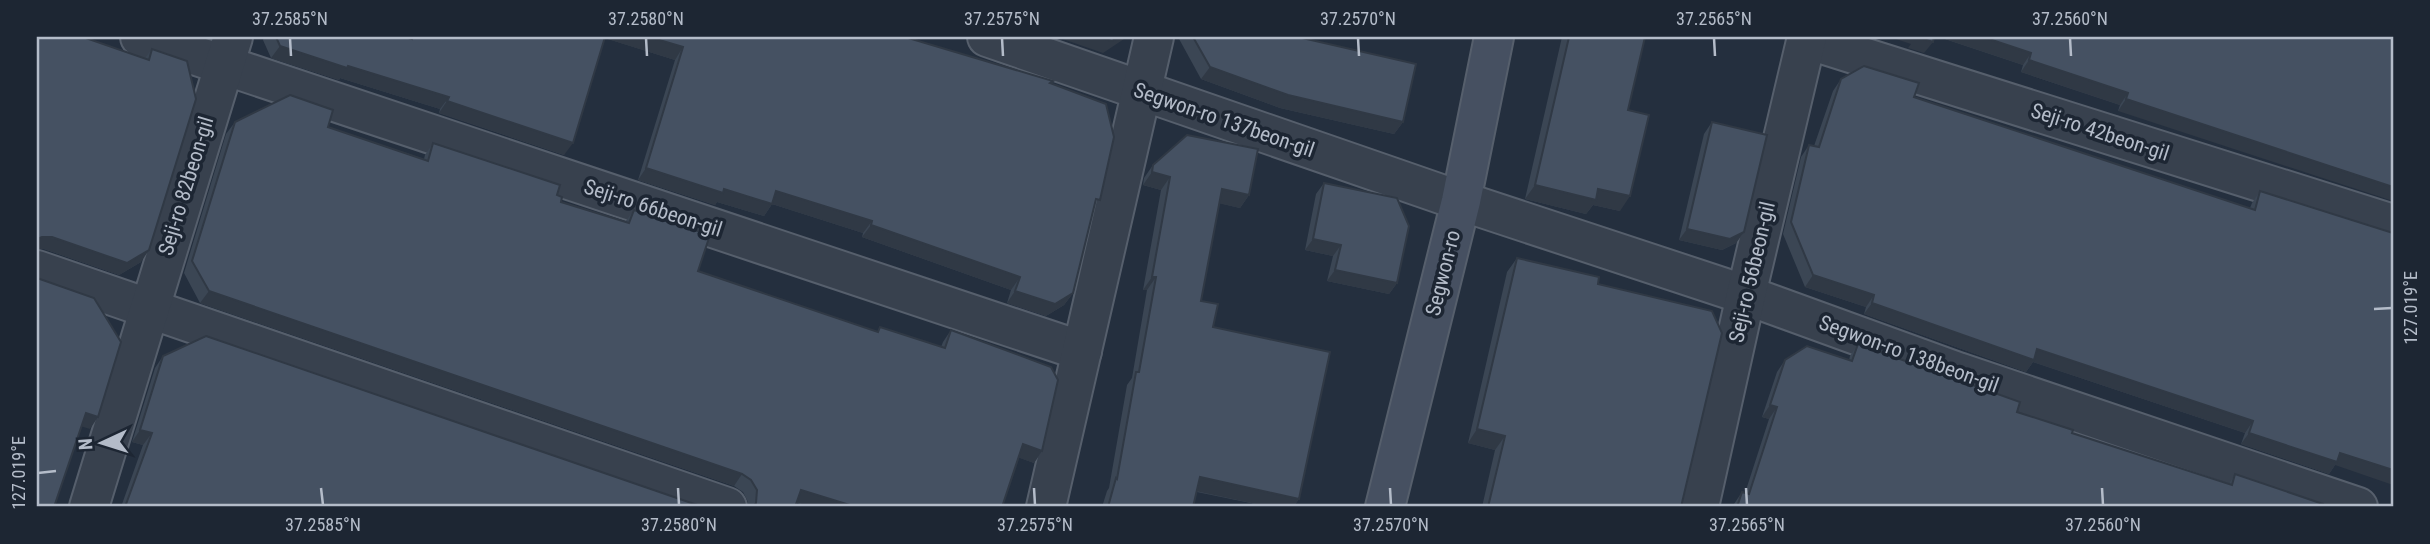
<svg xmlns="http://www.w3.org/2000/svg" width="2430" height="544" viewBox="0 0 2430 544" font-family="'Roboto Condensed',sans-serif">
  <rect width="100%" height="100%" fill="#242f3e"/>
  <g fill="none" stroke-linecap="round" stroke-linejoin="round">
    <!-- street casing -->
    <g stroke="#565f6c" stroke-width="42">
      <g id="street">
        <path d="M140,37L1082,351"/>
        <path d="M987,37L1461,201L1746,295L1958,372L2358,507"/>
        <path d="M1806,39L2393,224"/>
        <path d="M37,270L727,507"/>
        <path d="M89,507L233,37"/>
        <path d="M1046,507L1154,37"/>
        <path d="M1699,507L1746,295L1807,37"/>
      </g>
    </g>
    <!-- secondary casing -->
    <g stroke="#565f6c" stroke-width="42">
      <path id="secondary" d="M1385,507L1461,201L1494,37"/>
    </g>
    <!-- street -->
    <use href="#street" stroke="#38414e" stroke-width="38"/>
    <!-- secondary -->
    <use href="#secondary" stroke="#465061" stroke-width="38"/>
  </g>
  <!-- wall -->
  <g fill="#3b4654">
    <path d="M264,37H405L408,38V37H905L1053,81L1052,84L1094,208L1073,293L1064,305L1046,316L1007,303L1011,290L862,237L863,233L772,204L764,216L717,202L715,205L638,180L675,60L605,38L564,155L439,113L440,109L340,78L339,80L271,58L263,40Z"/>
    <path d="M1178,37H1298L1403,122L1394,134L1280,108L1201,79Z"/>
    <path d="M1562,37H1645L1628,110L1620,211L1593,205L1586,214L1525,199Z"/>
    <path d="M1939,37H2393L2118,111L2120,105L2021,72L2023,65Z"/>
    <path d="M152,49L141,262L119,275L44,249L145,58Z"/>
    <path d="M1841,79L1914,97L2250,208L2252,203L2260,191L2335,465L2329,474L2241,444L2245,433L2033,362L2026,372L1864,314L1866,307L1805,287L1783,234L1801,157L1809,145L1814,146L1833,91Z"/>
    <path d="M235,122L328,127L424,159L425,155L433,143L557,195L561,202L625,222L634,210L698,271L877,332L880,327L941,347L943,342L951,330L1042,451L1034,463L1018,457L1002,507H811L797,503L795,507H748V502L743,492L734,486L200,303L184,273L226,134Z"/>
    <path d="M1712,122L1744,232L1736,243L1722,250L1679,240L1704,134Z"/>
    <path d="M1153,165L1249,195L1240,208L1219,203L1201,301L1299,499L1293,507H1270L1197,492L1193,507H1102L1107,491L1109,488L1127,385L1132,378L1147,290H1143L1161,190L1143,185L1144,178Z"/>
    <path d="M1324,183L1397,283L1389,294L1327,281L1333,256L1305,250L1316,194Z"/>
    <path d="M1517,258L1598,284L1681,507H1482L1495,450L1468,443L1507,272Z"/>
    <path d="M1858,344L2017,412L2072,433L2229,484L2235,474L2322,507H1732L1742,492L1745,493L1769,419L1762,417L1777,372L1785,360H1849L1850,356Z"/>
    <path d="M163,356L703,507H121L143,445L132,442L155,368Z"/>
  </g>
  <!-- shaded-wall -->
  <g fill="#303945">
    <path d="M601,37H649L683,47L675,60Z"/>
    <path d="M1057,37H1127L1103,53Z"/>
    <path d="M1890,37H1919L1933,42L1924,53L1908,48L1911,44Z"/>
    <path d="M1939,37H1983L2031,53L2023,65Z"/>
    <path d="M280,46L348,66L449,97L440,109L340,78L339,80L271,58Z"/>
    <path d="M2029,60L2128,93L2120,105L2021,72Z"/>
    <path d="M1210,67L1403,122L1394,134L1280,108L1201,79Z"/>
    <path d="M2126,99L2393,187V201L2118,111Z"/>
    <path d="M447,101L573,143L564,155L439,113Z"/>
    <path d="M646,168L724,189L776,191L872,221L863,233L772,204L764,216L717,202L715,205L638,180Z"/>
    <path d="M1152,172L1170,177L1161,190L1143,185Z"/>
    <path d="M1535,185L1598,189L1630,196L1620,211L1593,205L1586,214L1525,199Z"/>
    <path d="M1222,189L1249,195L1240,208L1213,202Z"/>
    <path d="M871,225L1020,277L1011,290L862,237Z"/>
    <path d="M1687,229L1744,232L1736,243L1722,250L1679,240Z"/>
    <path d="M42,237L149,250L141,262L119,275L44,249H37V239Z"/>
    <path d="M1313,239L1341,245L1333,256L1305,250Z"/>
    <path d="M1335,270L1397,283L1389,294L1327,281Z"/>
    <path d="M1813,275L1874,295L1866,307L1805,287Z"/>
    <path d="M1152,277H1156L1147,290H1143Z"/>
    <path d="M209,291L742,474L734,486L200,303Z"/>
    <path d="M1015,291L1073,293L1064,305L1046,316L1007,303Z"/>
    <path d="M1872,303L2037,349L2253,421L2245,433L2033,362L2026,372L1864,314Z"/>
    <path d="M1770,405L1777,407L1769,419L1762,417Z"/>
    <path d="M86,413L98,417L90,429L77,425Z"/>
    <path d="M1477,429L1505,436L1495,450L1468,443Z"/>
    <path d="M140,430L152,433L143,445L132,442Z"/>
    <path d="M2249,433L2340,453L2393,470V485L2335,465L2329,474L2241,444Z"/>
    <path d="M1023,444L1042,451L1034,463L1014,456Z"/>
    <path d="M1200,477L1299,499L1293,507H1270L1191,490Z"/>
    <path d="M801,490L856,507H811L793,501Z"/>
  </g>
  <!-- building -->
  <g fill="#455162" stroke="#303945" stroke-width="2">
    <path d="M37,37H83L149,60L152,49L187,61L196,99L149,250L127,263L52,237H42L37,239Z"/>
    <path d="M276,37H405L412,39L413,37H605L573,143L447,101L449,97L348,66L347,68L280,46Z"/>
    <path d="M649,37H905L1053,81L1050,83L1106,104L1114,137L1100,200L1096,199L1073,293L1055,304L1015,291L1020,277L871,225L872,221L776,191L772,204L724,189L723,193L646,168L683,47Z"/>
    <path d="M1099,37H1118L1112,41Z"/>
    <path d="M1193,37H1298L1416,64L1403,122L1288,95L1210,67Z"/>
    <path d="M1569,37H1645L1628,110L1649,115L1630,196L1598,189L1596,200L1535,185Z"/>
    <path d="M1917,37H1934L1933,42Z"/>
    <path d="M1983,37H2393V187L2126,99L2128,93L2029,60L2031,53Z"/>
    <path d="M1864,66L1919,83L1914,97L2255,210L2260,191L2393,233V470L2340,453L2337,462L2249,433L2253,421L2037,349L2034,360L1872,303L1874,295L1813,275L1791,222L1809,145L1819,147L1841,79Z"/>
    <path d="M290,95L333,110L328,127L428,161L433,143L560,185L557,195L562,197L561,202L629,223L634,210L710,235L698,271L878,332L880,327L945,348L951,330L1051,367L1058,380L1042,451L1023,444L1002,507H856L801,490L795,507H753L756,503L757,490L751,480L742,474L209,291L192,261L235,122Z"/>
    <path d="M1712,122L1767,135L1744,232L1730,239L1687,229Z"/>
    <path d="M1187,135L1258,149L1249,195L1222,189L1201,301L1218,304L1213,327L1330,352L1299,499L1200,477L1193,507H1108L1116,478L1117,479L1136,372H1139L1156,277H1152L1170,177L1152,172L1153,165Z"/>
    <path d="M1324,183L1397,198L1409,226L1397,283L1335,270L1341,245L1313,239Z"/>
    <path d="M1517,258L1599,277L1598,284L1712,311L1722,333L1681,507H1488L1505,436L1477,429Z"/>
    <path d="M37,278L94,298L121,342L98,417L86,413L54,507H37Z"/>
    <path d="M206,336L703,507H125L152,433L140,430L163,356Z"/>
    <path d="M1858,344L2020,402L2017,412L2073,430L2072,433L2232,485L2235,474L2323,504L2322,507H1737L1742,492L1749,494L1777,407L1770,405L1785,360L1807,346L1852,361Z"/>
  </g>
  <!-- ticks -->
  <path fill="none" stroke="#b4bcc9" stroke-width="2.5" d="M290,38L291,56M646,38L647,56M1002,38L1003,56M1358,38L1359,56M1714,38L1715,56M2070,38L2071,56M2374,309L2392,308M38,473L56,471M321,488L323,505M678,488L679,505M1034,488L1035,505M1390,488L1391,505M1746,488L1747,505M2102,488L2103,505"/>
  <g text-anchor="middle" stroke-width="7" stroke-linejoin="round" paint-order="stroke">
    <!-- street labels -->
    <g font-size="21" fill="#b4bcc9" stroke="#1d2633">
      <text transform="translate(1224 120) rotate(19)" y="7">Segwon-ro 137beon-gil</text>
      <text transform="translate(2100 132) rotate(18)" y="7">Seji-ro 42beon-gil</text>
      <text transform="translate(186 186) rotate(-73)" y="7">Seji-ro 82beon-gil</text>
      <text transform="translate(653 208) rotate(18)" y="7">Seji-ro 66beon-gil</text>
      <text transform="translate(1752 272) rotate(-77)" y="7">Seji-ro 56beon-gil</text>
      <text transform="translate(1443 273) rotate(-76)" y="7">Segwon-ro</text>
      <text transform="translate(1909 354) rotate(20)" y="7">Segwon-ro 138beon-gil</text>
    </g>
  </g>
  <!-- border -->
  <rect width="2430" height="544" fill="none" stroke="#1d2633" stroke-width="77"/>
  <!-- north arrow -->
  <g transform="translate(102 443) rotate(266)" stroke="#1d2633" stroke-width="5" paint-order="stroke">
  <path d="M0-5L12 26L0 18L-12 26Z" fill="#b4bcc9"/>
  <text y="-10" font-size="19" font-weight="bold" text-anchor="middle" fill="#b4bcc9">N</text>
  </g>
  <rect x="38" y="38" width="2354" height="467" fill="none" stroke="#b4bcc9" stroke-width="2.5"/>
  <g font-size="18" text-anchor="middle" fill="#b4bcc9">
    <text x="290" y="25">37.2585°N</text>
    <text x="646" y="25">37.2580°N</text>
    <text x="1002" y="25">37.2575°N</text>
    <text x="1358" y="25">37.2570°N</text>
    <text x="1714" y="25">37.2565°N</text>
    <text x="2070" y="25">37.2560°N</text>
    <text transform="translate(2411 308) rotate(-90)" y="6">127.019°E</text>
    <text transform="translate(19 473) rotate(-90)" y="6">127.019°E</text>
    <text x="323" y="531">37.2585°N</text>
    <text x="679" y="531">37.2580°N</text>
    <text x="1035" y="531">37.2575°N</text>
    <text x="1391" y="531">37.2570°N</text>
    <text x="1747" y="531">37.2565°N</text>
    <text x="2103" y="531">37.2560°N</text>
  </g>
</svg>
